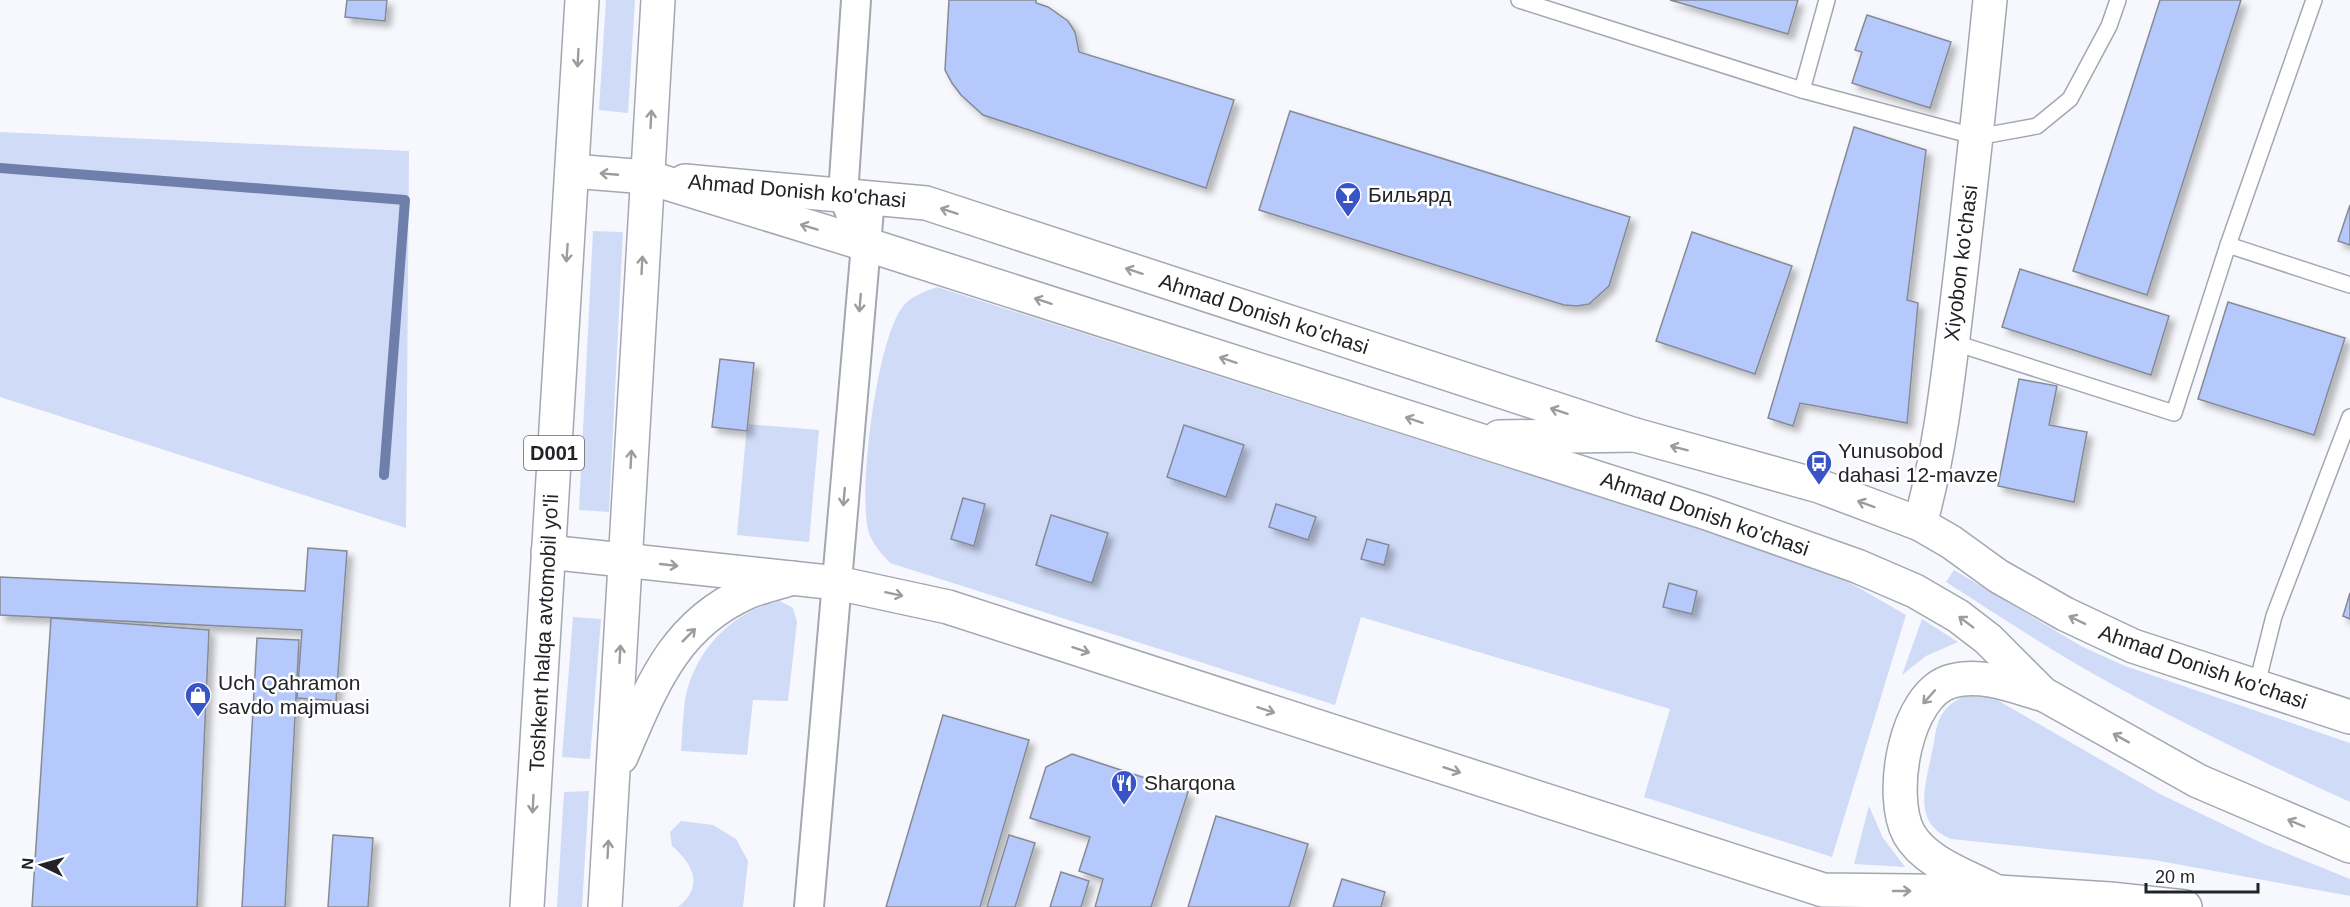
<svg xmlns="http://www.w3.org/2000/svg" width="2350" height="907" viewBox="0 0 2350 907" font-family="Arial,sans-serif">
  <defs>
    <filter id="shadow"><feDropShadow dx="5.5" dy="5.5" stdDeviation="3" flood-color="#0004"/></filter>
  </defs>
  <rect width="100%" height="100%" fill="#f7f8fd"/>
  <!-- green -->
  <g fill="#d0dbf8">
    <path d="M606,0H635L628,113L599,110Z"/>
    <path d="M0,132L409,151L406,528L0,397Z"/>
    <path d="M593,231L623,232L609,512L579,510Z"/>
    <path d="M937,287L1828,570L1906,615L1832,857L1644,797L1670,709L1361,617L1335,705L890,563C882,554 873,545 869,533C857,496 877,332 905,304C914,295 926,291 937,287Z"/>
    <path d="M747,424L819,430L809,542L737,535Z"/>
    <path d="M1954,570L2081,646L2125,666L2350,743V802C2271,766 2193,729 2117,687C2058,655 2002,618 1946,582Z"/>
    <path d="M780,601L793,608L797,622L788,701L753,700L747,755L681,751C682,735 683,717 685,700C694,651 732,611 780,601Z"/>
    <path d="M573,617L601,619L590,759L562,757Z"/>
    <path d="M1922,619L1958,642L1926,656L1902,675Z"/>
    <path d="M1971,694H1987L2160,794L2264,844L2350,879V896L2154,860L1951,839C1911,823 1926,784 1932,752C1935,741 1935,726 1941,716C1947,705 1959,697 1971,694Z"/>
    <path d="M589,791L582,907H557L564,792Z"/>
    <path d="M1869,806L1883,838L1905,867L1854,864Z"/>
    <path d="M681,821L713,825L736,839L748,861L743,907H678C704,887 694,865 672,846L670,832Z"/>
  </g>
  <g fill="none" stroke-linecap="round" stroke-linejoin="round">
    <!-- stream -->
    <path stroke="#6f7fab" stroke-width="10" d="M0,168L405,200L384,475"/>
  </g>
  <!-- building -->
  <g fill="#b6c9fc" stroke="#868a94" stroke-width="1.5" filter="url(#shadow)">
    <path d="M347,0H387L385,21L345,17Z"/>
    <path d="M949,0H1036V3L1048,7L1068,21L1075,32L1079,52L1234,100L1206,188L983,115L961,95L952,83L945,70Z"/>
    <path d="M1670,0H1798L1788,34Z"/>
    <path d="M2160,0H2241L2147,295L2073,271Z"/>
    <path d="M1867,15L1951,42L1930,108L1852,83L1862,52L1855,50Z"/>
    <path d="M1290,111L1630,217L1609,286L1589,304L1577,306L1564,305L1259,210Z"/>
    <path d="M1854,127L1926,150L1907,300L1918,303L1907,423L1800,403L1793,426L1768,418Z"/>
    <path d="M2350,205V245L2338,241Z"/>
    <path d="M1692,232L1792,266L1755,374L1656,341Z"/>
    <path d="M2020,269L2169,316L2151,375L2002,327Z"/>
    <path d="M2228,302L2345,338L2314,435L2198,399Z"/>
    <path d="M720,359L754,363L747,431L712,427Z"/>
    <path d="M2019,379L2057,386L2049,425L2087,432L2074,502L1998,486Z"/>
    <path d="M1184,425L1244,445L1226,497L1167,477Z"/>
    <path d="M963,498L985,504L974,546L951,539Z"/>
    <path d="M1276,504L1316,517L1308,540L1269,527Z"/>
    <path d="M1051,515L1108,533L1092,583L1036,565Z"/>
    <path d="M1367,539L1389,545L1384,565L1361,559Z"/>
    <path d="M308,548L347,551L336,701L297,698L302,630L0,615V577L305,591Z"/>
    <path d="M1669,583L1697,591L1692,614L1663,607Z"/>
    <path d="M2350,593V619L2343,616Z"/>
    <path d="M51,618L209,630L197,907H32Z"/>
    <path d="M257,638L299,640L285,907H242Z"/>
    <path d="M943,715L1029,740L980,907H886Z"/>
    <path d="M1072,754L1188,792L1151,907H1095L1103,879L1079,871L1090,837L1030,818L1046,767Z"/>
    <path d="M1216,816L1308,844L1289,907H1188Z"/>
    <path d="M333,835L373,838L368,907H328Z"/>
    <path d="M1009,835L1035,843L1015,907H987Z"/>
    <path d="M1061,872L1089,881L1081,907H1050Z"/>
    <path d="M1342,879L1385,892L1381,907H1333Z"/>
  </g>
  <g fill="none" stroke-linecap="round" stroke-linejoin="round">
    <!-- service casing -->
    <g stroke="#a2a7b1" stroke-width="18">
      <g id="service">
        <path d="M1519,0L1802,90L1977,137L2037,126L2070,99L2109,26L2118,0"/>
        <path d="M1802,90L1827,0"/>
        <path d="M2228,245L2314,0"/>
        <path d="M1952,342L2174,413L2228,245L2350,285"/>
        <path d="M2256,688L2274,616L2350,417"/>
      </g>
    </g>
    <!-- minor casing -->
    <g stroke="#a2a7b1" stroke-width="32">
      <g id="minor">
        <path d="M851,215L843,195L856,0"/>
        <path d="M809,907L870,198"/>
      </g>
    </g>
    <!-- tertiary casing -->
    <g stroke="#a2a7b1" stroke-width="36">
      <g id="tertiary">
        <path d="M685,181L926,203L1635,435L1819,486L1920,524L1951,542L1998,576L2065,614L2133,646L2350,717"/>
        <path d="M1920,524C1940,452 1948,378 1957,304C1969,203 1980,101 1990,0"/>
      </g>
    </g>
    <!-- primary casing -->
    <g stroke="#a2a7b1" stroke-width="36">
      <g id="primary">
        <path d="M572,171L647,177L865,244L1707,513L1857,566L1915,591L1958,616L1988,639L2043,694L2198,781L2350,846"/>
        <path d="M1499,437L1635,435"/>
        <path d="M548,552L837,583L948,607L1823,890L1998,892L2110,899L2185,907"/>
        <path d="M1991,889C1964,875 1925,862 1909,834C1888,796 1905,693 1952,681C1982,673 2013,686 2041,694"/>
      </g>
    </g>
    <!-- trunk casing -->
    <g stroke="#a2a7b1" stroke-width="36">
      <g id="trunk">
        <path d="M621,757C651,688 673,625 748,592C762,586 778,583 792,578"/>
        <path d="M527,907L582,0"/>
        <path d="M605,907L658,0"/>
      </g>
    </g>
    <!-- service -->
    <use href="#service" stroke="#fff" stroke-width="15"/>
    <!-- minor -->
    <use href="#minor" stroke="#fff" stroke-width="28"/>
    <!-- tertiary -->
    <use href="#tertiary" stroke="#fff" stroke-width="33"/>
    <!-- primary -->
    <use href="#primary" stroke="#fff" stroke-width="33"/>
    <!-- trunk -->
    <use href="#trunk" stroke="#fff" stroke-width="33"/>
  </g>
  <!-- one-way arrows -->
  <defs><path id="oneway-shaft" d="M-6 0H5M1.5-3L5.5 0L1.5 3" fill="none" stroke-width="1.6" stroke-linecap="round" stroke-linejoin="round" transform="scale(1.5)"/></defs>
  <g stroke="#9b9c9e">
    <use href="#oneway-shaft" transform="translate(578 58) rotate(93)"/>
    <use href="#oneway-shaft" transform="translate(651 119) rotate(-87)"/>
    <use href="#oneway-shaft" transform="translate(609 174) rotate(-175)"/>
    <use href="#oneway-shaft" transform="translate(949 211) rotate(-162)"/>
    <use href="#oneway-shaft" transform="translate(809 227) rotate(-163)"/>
    <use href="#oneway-shaft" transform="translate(567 253) rotate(94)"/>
    <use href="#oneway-shaft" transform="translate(642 265) rotate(-87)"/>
    <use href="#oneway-shaft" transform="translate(1134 271) rotate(-162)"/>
    <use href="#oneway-shaft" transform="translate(1043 301) rotate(-162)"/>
    <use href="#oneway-shaft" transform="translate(860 303) rotate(95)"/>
    <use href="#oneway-shaft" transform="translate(1228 360) rotate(-162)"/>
    <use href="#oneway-shaft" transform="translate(1559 411) rotate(-162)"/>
    <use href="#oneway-shaft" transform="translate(1414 420) rotate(-162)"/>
    <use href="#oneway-shaft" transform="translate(1679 448) rotate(-165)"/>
    <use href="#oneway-shaft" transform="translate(631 459) rotate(-87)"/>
    <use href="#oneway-shaft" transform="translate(844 497) rotate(95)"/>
    <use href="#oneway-shaft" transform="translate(1866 504) rotate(-160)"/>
    <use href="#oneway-shaft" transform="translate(669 565) rotate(6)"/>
    <use href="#oneway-shaft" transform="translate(894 594) rotate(12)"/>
    <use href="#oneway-shaft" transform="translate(2077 620) rotate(-154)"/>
    <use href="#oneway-shaft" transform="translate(1966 622) rotate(-143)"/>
    <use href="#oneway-shaft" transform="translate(689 635) rotate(-45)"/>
    <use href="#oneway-shaft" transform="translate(1081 650) rotate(18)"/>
    <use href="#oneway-shaft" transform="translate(620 654) rotate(-87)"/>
    <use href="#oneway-shaft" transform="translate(1929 697) rotate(132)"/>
    <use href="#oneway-shaft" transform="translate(1266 710) rotate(18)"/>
    <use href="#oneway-shaft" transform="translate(2121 738) rotate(-151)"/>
    <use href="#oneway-shaft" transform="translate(1452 770) rotate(18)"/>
    <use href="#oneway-shaft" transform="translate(533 804) rotate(93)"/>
    <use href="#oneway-shaft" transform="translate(2296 823) rotate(-157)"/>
    <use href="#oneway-shaft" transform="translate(608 849) rotate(-87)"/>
    <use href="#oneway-shaft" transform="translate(1902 891)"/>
  </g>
  <!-- icons -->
  <defs>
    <g id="bar-pin" transform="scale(1.35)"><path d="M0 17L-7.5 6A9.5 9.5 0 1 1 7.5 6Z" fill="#3954c6" stroke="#fff"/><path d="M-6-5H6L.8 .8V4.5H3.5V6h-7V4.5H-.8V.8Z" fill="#fff"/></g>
    <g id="bus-pin" transform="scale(1.35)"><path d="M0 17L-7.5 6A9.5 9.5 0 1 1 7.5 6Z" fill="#3954c6" stroke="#fff"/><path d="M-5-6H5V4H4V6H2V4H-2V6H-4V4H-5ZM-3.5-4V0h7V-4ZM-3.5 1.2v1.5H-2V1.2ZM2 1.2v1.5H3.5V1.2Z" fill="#fff"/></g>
    <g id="shop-pin" transform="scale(1.35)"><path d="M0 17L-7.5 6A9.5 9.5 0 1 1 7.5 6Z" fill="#3954c6" stroke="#fff"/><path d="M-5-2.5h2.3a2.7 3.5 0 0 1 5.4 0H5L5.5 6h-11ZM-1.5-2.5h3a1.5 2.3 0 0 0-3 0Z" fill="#fff"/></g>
    <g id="restaurant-pin" transform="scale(1.35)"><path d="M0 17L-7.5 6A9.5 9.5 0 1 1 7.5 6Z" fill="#3954c6" stroke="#fff"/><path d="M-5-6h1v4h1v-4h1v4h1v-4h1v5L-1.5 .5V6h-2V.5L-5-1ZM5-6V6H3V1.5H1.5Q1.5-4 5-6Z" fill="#fff"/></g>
  </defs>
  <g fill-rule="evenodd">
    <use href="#bar-pin" x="1348" y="195"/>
    <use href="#bus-pin" x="1819" y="463"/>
    <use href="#shop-pin" x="198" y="695"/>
    <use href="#restaurant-pin" x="1124" y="783"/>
  </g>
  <g text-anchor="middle" stroke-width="5" stroke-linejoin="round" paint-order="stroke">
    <!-- shield labels -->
    <rect fill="#fff" stroke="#646568" stroke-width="1.5" x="524" y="436" width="60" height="34" rx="4.5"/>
    <g font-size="20" font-weight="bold" fill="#212327">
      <text x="554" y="460">D001</text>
    </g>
    <!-- street labels -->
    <g font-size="21" fill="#212327" stroke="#fff">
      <text transform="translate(797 191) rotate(5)" y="7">Ahmad Donish ko'chasi</text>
      <text transform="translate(1961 263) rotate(-83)" y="7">Xiyobon ko'chasi</text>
      <text transform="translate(1264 314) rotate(18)" y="7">Ahmad Donish ko'chasi</text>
      <text transform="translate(1705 514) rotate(19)" y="7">Ahmad Donish ko'chasi</text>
      <text transform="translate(544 633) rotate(-87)" y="7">Toshkent halqa avtomobil yo'li</text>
      <text transform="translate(2203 667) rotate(19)" y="7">Ahmad Donish ko'chasi</text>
    </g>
    <!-- poi labels -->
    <g font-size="21" fill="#212327" stroke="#fff" text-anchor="start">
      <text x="1368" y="202">Бильярд</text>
      <text x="1838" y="458">Yunusobod<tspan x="1838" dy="24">dahasi 12-mavze</tspan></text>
      <text x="218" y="690">Uch Qahramon<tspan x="218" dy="24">savdo majmuasi</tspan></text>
      <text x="1144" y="790">Sharqona</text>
    </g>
  </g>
  <!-- north arrow -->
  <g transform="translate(42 865) rotate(275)" stroke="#ffffff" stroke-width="4.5" paint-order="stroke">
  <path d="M0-4.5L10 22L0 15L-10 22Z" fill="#212327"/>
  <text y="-9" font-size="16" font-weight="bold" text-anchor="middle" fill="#212327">N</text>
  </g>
  <!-- scale -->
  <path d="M2146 883v9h112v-9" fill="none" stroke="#212327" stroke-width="3"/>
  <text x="2155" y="883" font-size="18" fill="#212327" stroke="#ffffff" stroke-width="4.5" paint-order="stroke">20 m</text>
</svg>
